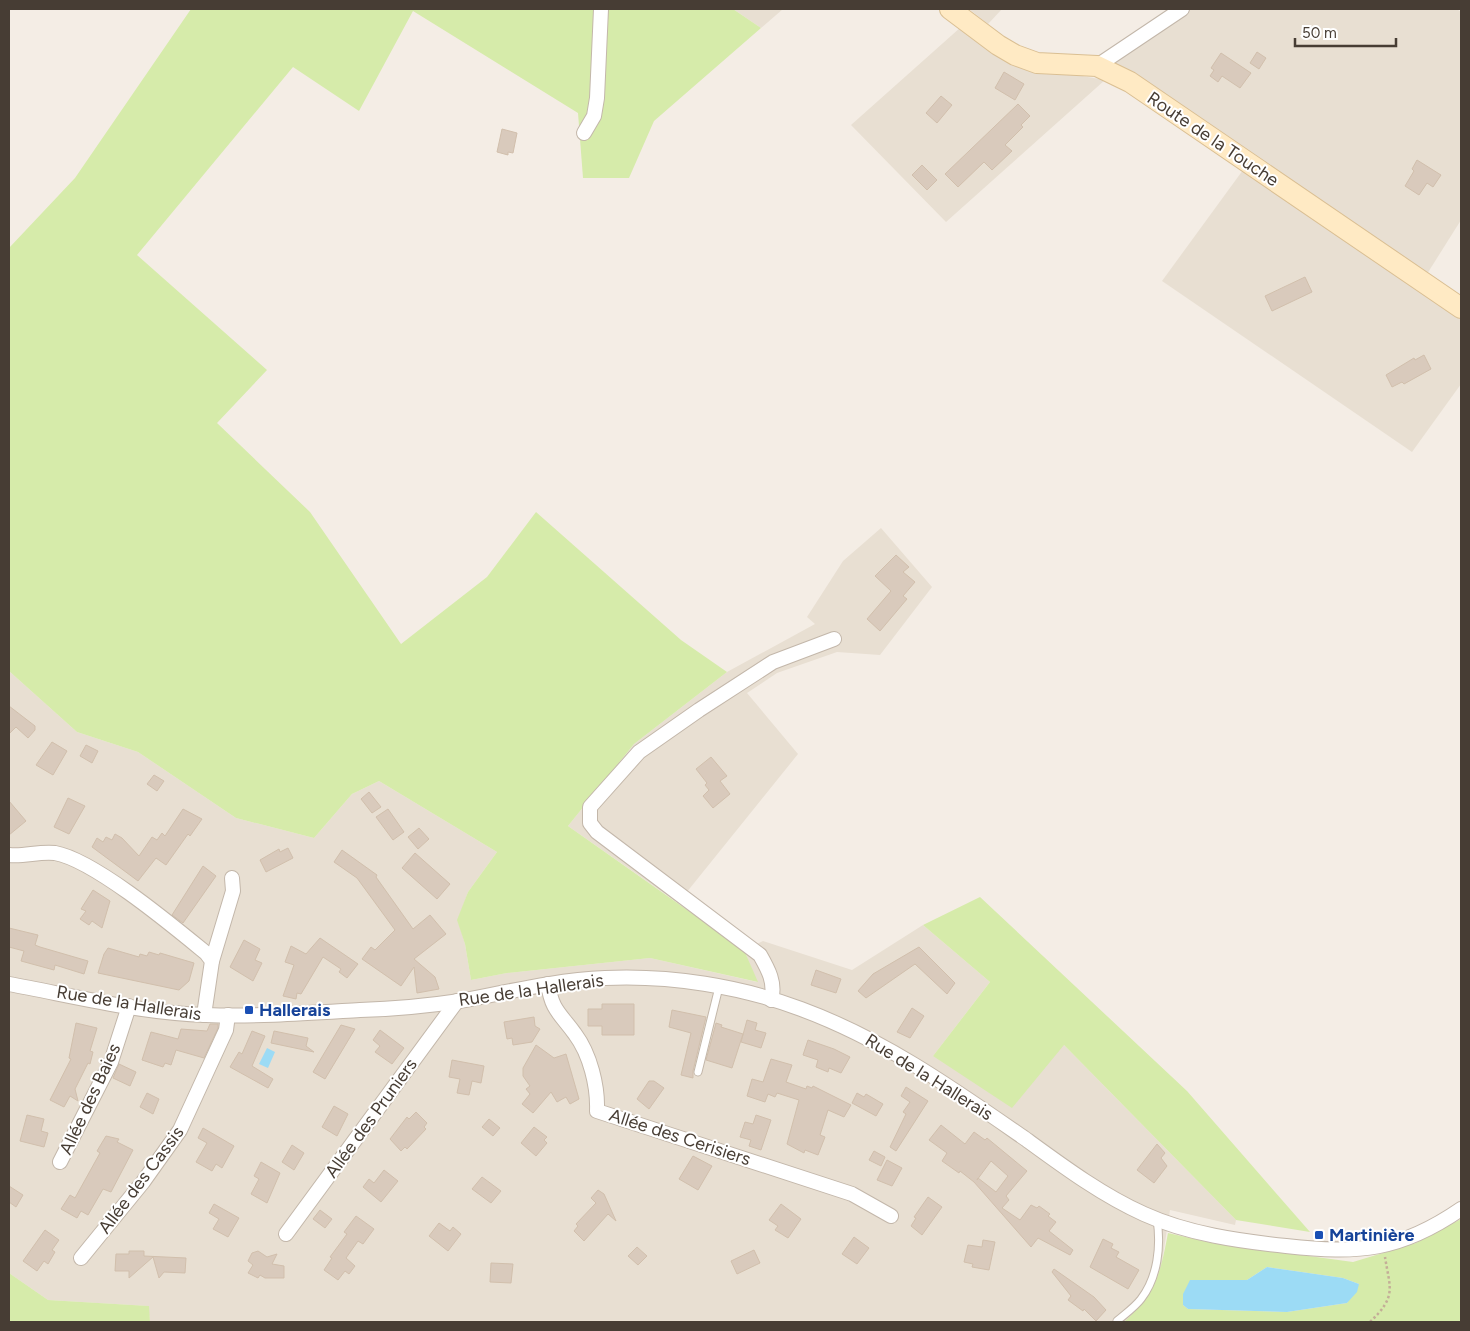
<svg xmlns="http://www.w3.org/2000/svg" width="1470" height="1331" viewBox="0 0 1470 1331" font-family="Figtree,sans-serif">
  <rect width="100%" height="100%" fill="#f4ede5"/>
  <!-- residential -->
  <g fill="#e8dfd2">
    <path d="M733,9H783L761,28Z"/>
    <path d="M969,9H1002L988,24Z"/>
    <path d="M1191,9H1457L1461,12V220L1427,274L1123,72L1115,63L1122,54Z"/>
    <path d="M961,27L1002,56L1038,74L1076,75L1105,80L946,222L851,125Z"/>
    <path d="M1243,170L1461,316V384L1412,452L1162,281Z"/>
    <path d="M881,528L932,587L880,655L837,652L777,673L747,693L798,754L678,903L568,826L634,744L727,672L815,624L807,617L843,561Z"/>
    <path d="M9,671L77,732L138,752L236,818L314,838L352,794L379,781L497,852L468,892L458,920L465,944L471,980L507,973L650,958L757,982L744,950L763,941L852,970L923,925L990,982L933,1056L1064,1045L1236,1220L1235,1225L1170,1210L1160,1275L1140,1308L1124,1322H150L148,1306L48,1300L9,1273Z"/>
  </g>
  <!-- green -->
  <g fill="#d6ebaa" fill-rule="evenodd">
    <path d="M191,9H733L761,28L654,121L629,178H583L578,113L413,11L359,111L293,67L137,255L267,370L217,423L310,512L401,644L487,577L536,512L681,640L727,672L634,744L568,826L744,950L758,982L650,958L507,973L471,980L465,944L457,920L468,892L497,852L379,781L352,794L314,838L236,818L138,752L77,732L9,671V248L75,178Z"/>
    <path d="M980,897L1187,1091L1310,1232L1236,1220L1064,1045L1012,1108L933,1056L990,982L923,925Z"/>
    <path d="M1461,1219V1322H1124C1156,1293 1160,1275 1168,1233L1212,1243L1353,1262L1416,1243ZM1267,1267L1343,1278L1359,1284L1347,1303L1287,1312L1188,1309L1183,1305L1247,1280Z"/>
    <path d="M9,1273L48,1300L149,1306L150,1322H9Z"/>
  </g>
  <!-- water -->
  <g fill="#9cdbf5">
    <path d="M267,1048L275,1052L268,1068L259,1064Z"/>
    <path d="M1267,1267L1343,1278L1359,1284L1357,1292L1347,1303L1287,1312L1188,1309L1183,1305V1294L1190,1280H1247Z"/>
  </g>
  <!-- building -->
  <g fill="#d9cabc" stroke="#d1bfac" fill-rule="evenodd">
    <path d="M1257,52L1266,58L1259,69L1250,63Z"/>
    <path d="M1221,53L1251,73L1240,88L1222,76L1218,82L1210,76L1214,70L1211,68Z"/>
    <path d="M1004,72L1024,84L1015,100L995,88Z"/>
    <path d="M941,96L952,105L937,123L926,113Z"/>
    <path d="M1018,104L1030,116L1021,125L1023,127L1005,145L1012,151L992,170L984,162L958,187L945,174Z"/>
    <path d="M502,129L517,133L513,153L508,152V155L497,152Z"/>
    <path d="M1417,160L1441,175L1433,187L1427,183L1419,195L1405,186L1414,171L1412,169Z"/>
    <path d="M922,165L937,180L927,190L912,175Z"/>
    <path d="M1305,277L1312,292L1272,311L1265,296Z"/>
    <path d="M1424,355L1431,369L1404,384L1402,382L1392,387L1386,375L1414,358L1415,360Z"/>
    <path d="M896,555L909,567L903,572L915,582L903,596L907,599L880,631L867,619L891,591L875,576Z"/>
    <path d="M9,706L35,726V730L28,738L16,727L9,734Z"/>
    <path d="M52,742L67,751L53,775L36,765Z"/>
    <path d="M86,745L98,751L92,763L80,756Z"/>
    <path d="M711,757L727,776L720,781L730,794L713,808L703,796L709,790L705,785L707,783L696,769Z"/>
    <path d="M154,775L164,781L157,791L147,784Z"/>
    <path d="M369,792L381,807L372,813L361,799Z"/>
    <path d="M68,798L85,806L69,834L54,827Z"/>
    <path d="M9,801L26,821L9,835Z"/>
    <path d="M183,809L202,819L190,836L188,834L166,865L156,858L138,881L92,847L97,838L103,842L106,837L112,840L115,834L122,838L139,856L152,837L157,840L162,833L165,836Z"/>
    <path d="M388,809L404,832L393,840L376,817Z"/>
    <path d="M419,828L429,839L418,849L408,837Z"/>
    <path d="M288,848L293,858L266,872L260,860L279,849L280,852Z"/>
    <path d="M342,850L377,875L376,877L413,929L430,915L446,934L414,959L435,977L439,989L417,993L414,967L401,986L362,959L371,947L375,950L395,930L357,878L334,862Z"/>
    <path d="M415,853L450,884L437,899L402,868Z"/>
    <path d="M203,866L216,876L183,923L172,915Z"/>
    <path d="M93,890L110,901L102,928L92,921L89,925L80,919L86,911L81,909Z"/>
    <path d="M9,928L38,935L35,945L40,947L88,961L84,974L55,965L54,970L21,961L24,951L9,947Z"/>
    <path d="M320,938L358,964L347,978L339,972L341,969L323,957L301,994L297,993L296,999L283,996L294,965L285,962L291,946L306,954Z"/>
    <path d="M244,940L260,949L255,960L262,963L253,981L230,967Z"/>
    <path d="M919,947L955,983L947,994L915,964L866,998L858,991L873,974Z"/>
    <path d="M108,948L139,957L140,954L147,956L149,952L159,955L160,953L194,963L189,981L179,990L98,973L104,954Z"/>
    <path d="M816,970L841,979L836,993L811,985Z"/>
    <path d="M602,1004H634V1035H602V1026H588V1009H602Z"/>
    <path d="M912,1008L924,1016L910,1038L897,1032Z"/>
    <path d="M672,1010L706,1017L693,1071V1078L681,1075L691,1033L669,1027Z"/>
    <path d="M534,1017L535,1026L540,1029L532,1042L513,1045L512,1038L507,1039L504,1022Z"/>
    <path d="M747,1020L757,1023L755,1030L766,1033L761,1048L741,1042Z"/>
    <path d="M76,1023L97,1028L90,1051L93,1052L90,1064L88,1063L75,1089L78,1101L70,1096L64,1107L50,1100L71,1059L69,1058Z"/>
    <path d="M716,1023L722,1025L721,1027L743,1034L732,1068L706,1060Z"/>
    <path d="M210,1024H218V1028L204,1058L176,1050L171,1065L165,1063L163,1067L142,1060L151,1032L178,1039L181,1029L207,1031Z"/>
    <path d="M341,1025L355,1029L325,1079L313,1072Z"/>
    <path d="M380,1030L404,1048L392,1064L375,1052L380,1046L373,1040Z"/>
    <path d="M252,1031L265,1036L252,1066L273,1079L268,1088L230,1067L239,1052L242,1054Z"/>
    <path d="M274,1031L308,1038L306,1046L314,1052L271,1043Z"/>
    <path d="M808,1040L834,1049L850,1057L841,1073L829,1068L828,1072L816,1067L818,1060L803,1055Z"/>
    <path d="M536,1045L554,1058L566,1054L579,1099L570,1104L566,1097L557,1102L551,1092L533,1113L522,1104L530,1094L526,1089L530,1086L523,1076V1068Z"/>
    <path d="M771,1059L792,1065L786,1082L806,1089L807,1086L812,1088L813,1086L851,1105L844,1117L828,1110L820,1135L825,1137L818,1155L805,1150L804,1153L787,1144L799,1100L777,1093L775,1097L768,1094L765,1102L747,1096L752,1079L763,1082Z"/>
    <path d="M452,1060L484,1066L481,1083L472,1081L469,1095L457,1093L460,1079L449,1077Z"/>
    <path d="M119,1064L136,1072L130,1086L113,1078Z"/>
    <path d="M649,1081H654L664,1088L649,1109L637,1099Z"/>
    <path d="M906,1087L928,1101L896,1151L890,1147L906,1114L903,1112L910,1102L901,1096Z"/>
    <path d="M147,1093L159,1099L153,1114L140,1107Z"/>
    <path d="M857,1093L864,1097L866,1094L883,1104L876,1116L852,1103Z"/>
    <path d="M334,1106L348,1114L337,1136L322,1127Z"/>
    <path d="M416,1112L427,1123L424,1127L426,1129L407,1149L405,1147L401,1151L390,1139L407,1117L409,1119Z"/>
    <path d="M27,1115L44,1119L41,1131L48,1133L44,1147L20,1141Z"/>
    <path d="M756,1115L771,1120L761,1150L749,1146L751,1140L740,1137L745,1122L753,1124Z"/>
    <path d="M489,1119L500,1128L493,1136L482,1127Z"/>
    <path d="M941,1125L965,1144L974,1132L985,1140L987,1138L1027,1171L1006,1196L1009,1200L1002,1208L1020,1220L1031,1205L1037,1208L1039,1206L1050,1214L1048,1216L1056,1222L1049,1231L1073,1250L1070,1255L1038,1238L1031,1247L974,1182L960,1171L959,1173L942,1161L947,1153L929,1140ZM991,1161L1008,1176L996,1192L978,1178L977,1180Z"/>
    <path d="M534,1127L547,1137L544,1140L547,1143L536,1156L521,1143Z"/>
    <path d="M203,1128L234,1146L222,1168L216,1164L212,1171L196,1162L207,1143L198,1138Z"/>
    <path d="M106,1136L119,1139L117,1142L133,1150L111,1192L103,1189L88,1215L81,1211L77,1218L61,1209L70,1195L75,1198L100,1153L97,1151Z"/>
    <path d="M1157,1144L1165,1153L1161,1158L1167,1166L1154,1183L1137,1170Z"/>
    <path d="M292,1145L304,1153L294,1170L282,1162Z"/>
    <path d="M874,1151L885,1157L881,1166L869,1160Z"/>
    <path d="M693,1156L712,1166L698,1190L679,1179Z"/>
    <path d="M887,1160L902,1168L892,1186L877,1180Z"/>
    <path d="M261,1162L280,1173L267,1203L251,1194L259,1179L254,1176Z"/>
    <path d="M384,1170L398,1181L381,1202L363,1187L369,1179L374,1183Z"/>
    <path d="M482,1177L501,1191L491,1203L472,1189Z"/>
    <path d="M9,1186L23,1195L16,1207L9,1202Z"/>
    <path d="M598,1190L604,1194L616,1221L608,1214L584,1241L574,1231L578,1226L576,1224L596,1203L591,1198Z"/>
    <path d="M928,1197L942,1207L922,1235L911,1226L916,1218L914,1217Z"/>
    <path d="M214,1204L239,1218L228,1237L213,1229L219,1219L209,1213Z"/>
    <path d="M781,1204L801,1219L788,1238L775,1230L778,1226L769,1220Z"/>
    <path d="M320,1210L332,1219L325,1228L313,1219Z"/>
    <path d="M356,1216L374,1229L363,1244L358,1241L346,1258L355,1266L349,1274L345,1271L338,1280L324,1270L332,1258L330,1257L347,1234L344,1232Z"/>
    <path d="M439,1223L450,1231L453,1227L461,1234L448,1251L429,1236Z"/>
    <path d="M45,1230L59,1240L52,1250L55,1252L48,1264L44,1261L37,1271L23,1261Z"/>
    <path d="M854,1237L869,1248L857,1264L842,1254Z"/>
    <path d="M1103,1239L1113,1244L1111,1248L1119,1252L1116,1257L1139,1270L1128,1289L1090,1267Z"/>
    <path d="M983,1240L995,1242L989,1270L972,1267L973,1264L964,1262L968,1245L982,1247Z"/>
    <path d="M637,1247L647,1256L638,1265L628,1256Z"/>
    <path d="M754,1250L760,1263L737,1274L731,1261Z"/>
    <path d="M129,1251H144V1256L186,1258L185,1273L164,1272L159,1278L153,1257L129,1278V1271H115L116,1254H129Z"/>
    <path d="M258,1251L267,1257L277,1254L272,1264L284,1266V1278H265L260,1275L258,1278L248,1273L253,1265L248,1261L252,1253Z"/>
    <path d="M491,1263L513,1264L511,1283L490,1282Z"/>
    <path d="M1054,1269L1094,1297L1106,1310L1096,1321L1084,1309L1083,1311L1068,1300L1071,1296L1052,1272Z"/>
  </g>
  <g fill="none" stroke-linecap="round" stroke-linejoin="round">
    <!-- lane casing -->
    <g stroke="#c3b7aa" stroke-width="9">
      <g id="lane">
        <path d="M698,1072L719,987"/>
        <path d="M1117,1321C1125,1314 1135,1307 1141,1299C1158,1277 1161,1246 1157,1219"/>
      </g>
    </g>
    <!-- street casing -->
    <g stroke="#c3b7aa" stroke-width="16">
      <g id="street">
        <path d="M1097,66L1182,9"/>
        <path d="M584,133L594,116L597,98L601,9"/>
        <path d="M9,855C24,857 39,851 55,853C94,860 173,926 206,953L212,961L204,1015"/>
        <path d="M212,961L233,891L232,878"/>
        <path d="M9,984C74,996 140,1013 206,1015C256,1017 310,1013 360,1010C394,1009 427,1006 460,1001C508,992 556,980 605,978C670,975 740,986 801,1009C885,1040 955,1090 1027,1140C1064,1167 1102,1195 1144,1214C1188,1234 1239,1241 1286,1246C1359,1254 1400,1251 1461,1209"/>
        <path d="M548,984C552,1011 560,1013 575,1034C590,1054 598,1086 597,1111L852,1194L891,1216"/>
        <path d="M771,1000C776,983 768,969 760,955L597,832L590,823V807L639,752L699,710L773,662L834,639"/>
        <path d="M60,1162L111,1062L129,1006"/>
        <path d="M286,1234L457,1001"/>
        <path d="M81,1258L143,1182L180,1130L226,1030L228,1015"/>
      </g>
    </g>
    <!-- secondary casing -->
    <g stroke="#dabf93" stroke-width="22">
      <path id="secondary" d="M950,9L998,45L1015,55L1037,63L1097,66L1130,82L1461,308"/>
    </g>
    <!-- path -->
    <path stroke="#c3ae97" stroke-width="2.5" stroke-dasharray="2.5 2.5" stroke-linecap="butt" d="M1370,1322C1397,1296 1390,1289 1385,1257"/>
    <!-- lane -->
    <use href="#lane" stroke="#fff" stroke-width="7"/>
    <!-- street -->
    <use href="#street" stroke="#fff" stroke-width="14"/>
    <!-- secondary -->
    <use href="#secondary" stroke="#ffeac4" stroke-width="20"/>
  </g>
  <!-- markers -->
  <g fill="#1a4fb4" stroke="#fff" stroke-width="2">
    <rect x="244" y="1005" width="10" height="10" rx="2.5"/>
    <rect x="1314" y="1230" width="10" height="10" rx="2.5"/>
  </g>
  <g text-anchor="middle" stroke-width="4" stroke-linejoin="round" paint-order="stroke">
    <!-- street labels -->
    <g font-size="18" fill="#473d34" stroke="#fff">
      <text transform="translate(1213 139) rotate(34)" y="6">Route de la Touche</text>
      <text transform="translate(531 990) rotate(-8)" y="6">Rue de la Hallerais</text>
      <text transform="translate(129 1003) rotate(9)" y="6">Rue de la Hallerais</text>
      <text transform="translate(929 1077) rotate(32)" y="6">Rue de la Hallerais</text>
      <text transform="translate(90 1099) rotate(-65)" y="6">Allée des Baies</text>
      <text transform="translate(371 1118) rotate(-54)" y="6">Allée des Pruniers</text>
      <text transform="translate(680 1137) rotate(18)" y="6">Allée des Cerisiers</text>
      <text transform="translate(141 1180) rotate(-53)" y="6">Allée des Cassis</text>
    </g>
    <!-- transit labels -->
    <g font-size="18" font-weight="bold" fill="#164399" stroke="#fff" text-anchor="start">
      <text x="259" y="1016">Hallerais</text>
      <text x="1329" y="1241">Martinière</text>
    </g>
  </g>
  <!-- border -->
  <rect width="1470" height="1331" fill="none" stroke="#473d34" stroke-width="20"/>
  <!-- scale -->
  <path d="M1295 38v8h101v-8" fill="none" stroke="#473d34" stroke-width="2.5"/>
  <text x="1302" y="38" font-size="15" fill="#473d34" stroke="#ffffff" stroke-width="4" paint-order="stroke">50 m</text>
</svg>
